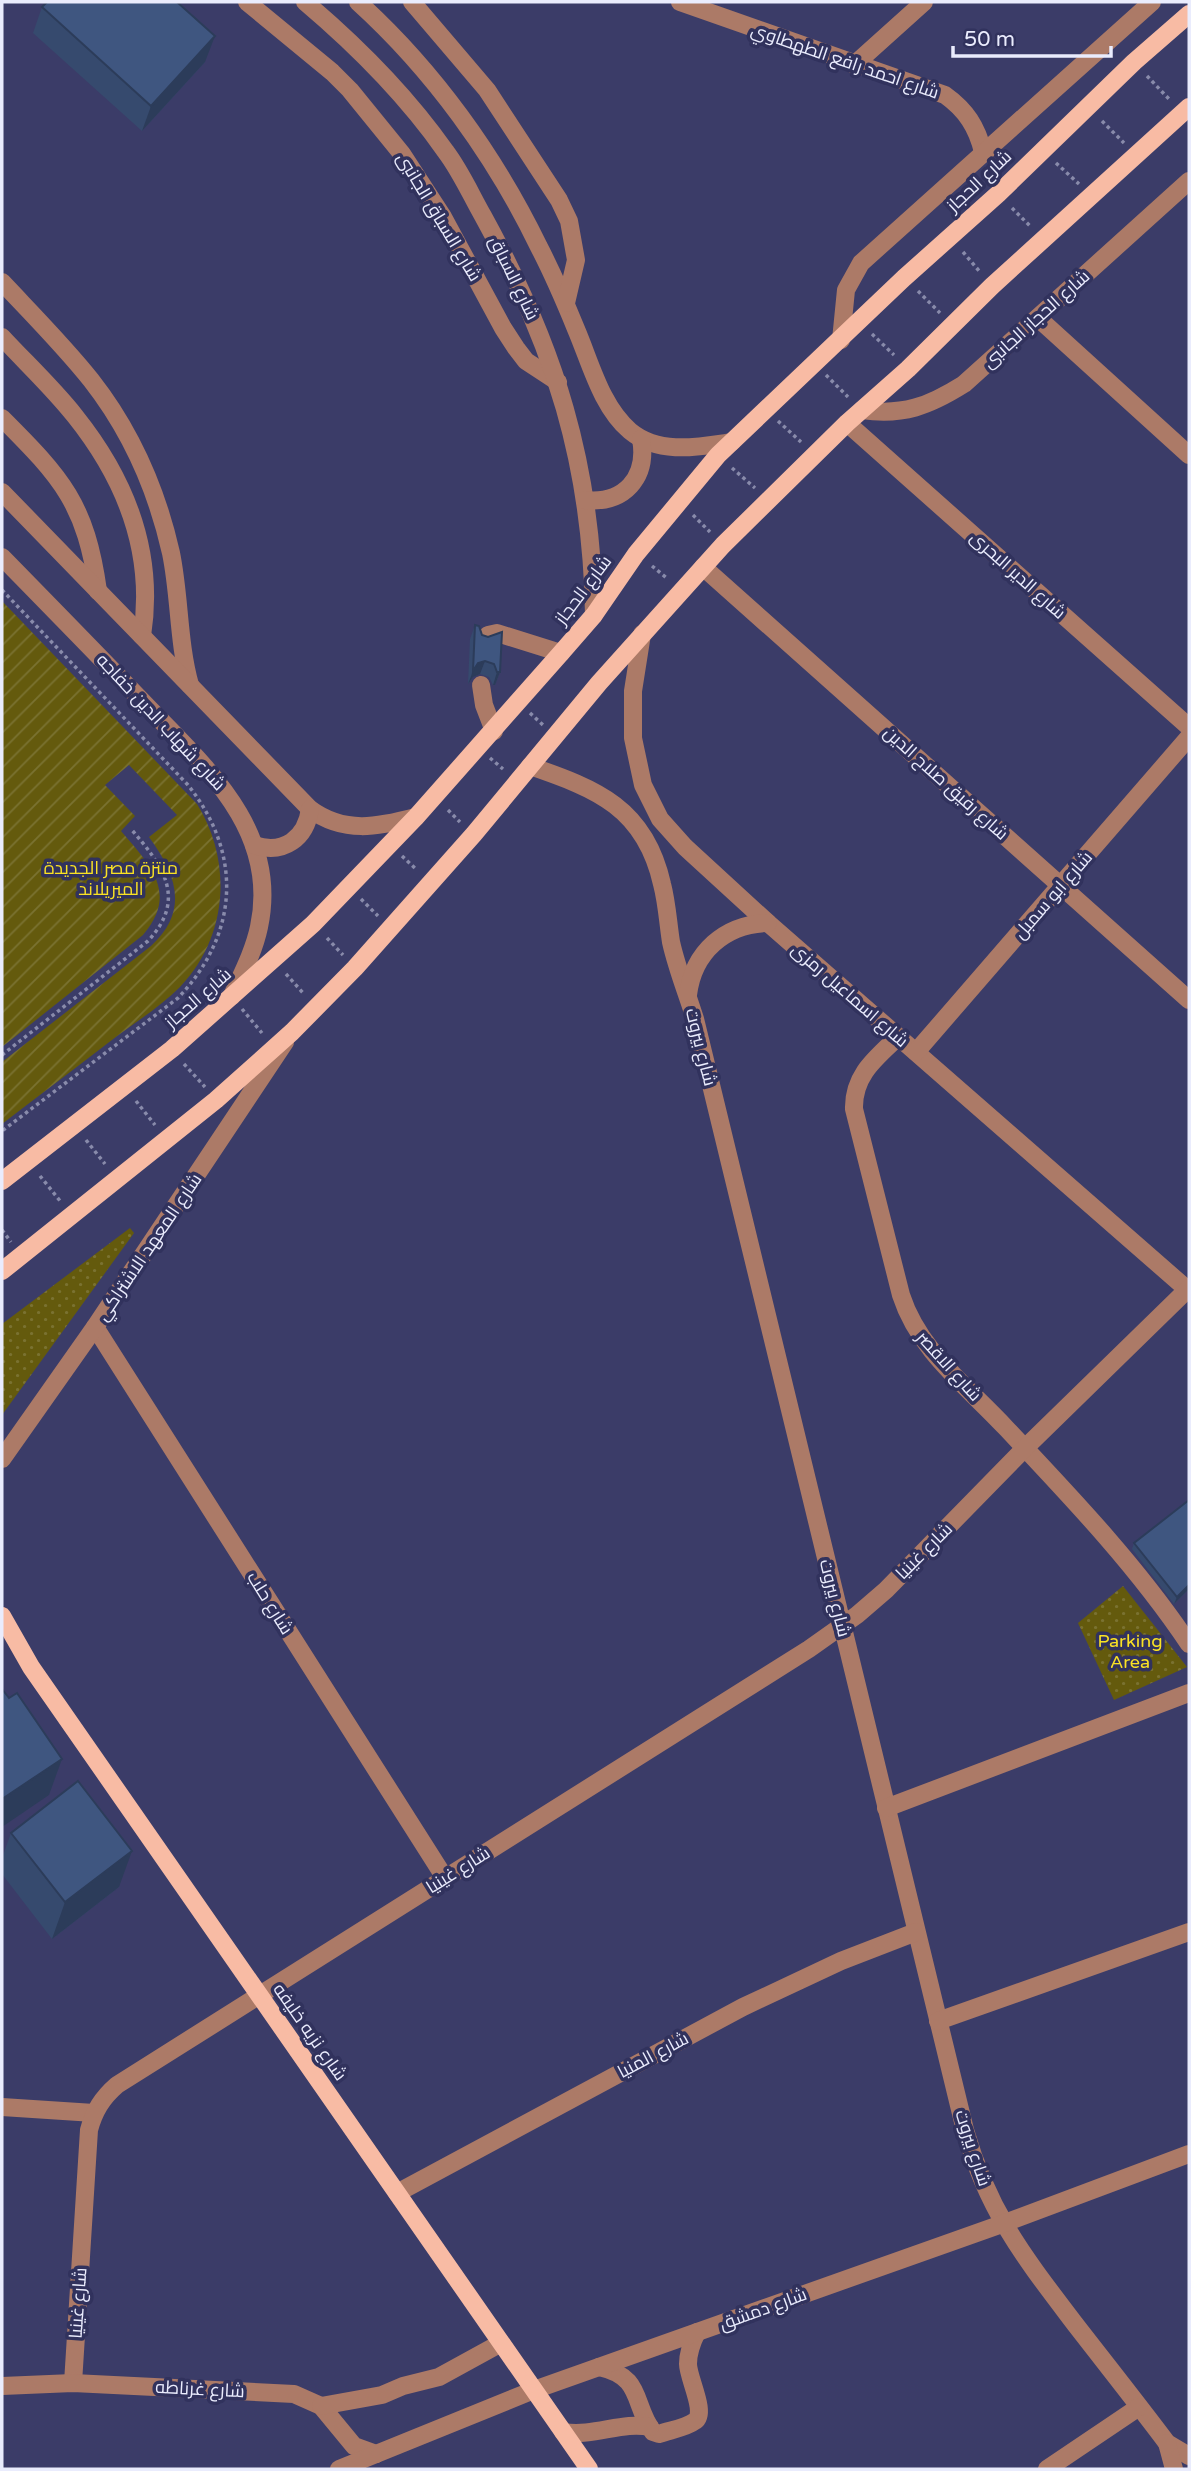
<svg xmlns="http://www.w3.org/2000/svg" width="1191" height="2471" viewBox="0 0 1191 2471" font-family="'Varela Round',Cairo,sans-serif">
  <defs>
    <pattern id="grass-dots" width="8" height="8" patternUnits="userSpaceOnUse" patternTransform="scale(1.75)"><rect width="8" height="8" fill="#645a0d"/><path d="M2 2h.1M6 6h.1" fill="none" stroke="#7a7231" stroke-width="1.8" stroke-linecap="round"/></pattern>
    <pattern id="garden-furrows" width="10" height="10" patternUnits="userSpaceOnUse" patternTransform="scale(1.75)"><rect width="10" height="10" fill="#645a0d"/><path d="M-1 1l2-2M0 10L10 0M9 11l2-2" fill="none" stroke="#7a7231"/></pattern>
  </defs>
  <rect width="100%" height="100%" fill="#3b3c68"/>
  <!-- grass -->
  <g fill="url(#grass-dots)">
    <path d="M130,1228L134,1233L2,1415V1324Z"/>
    <path d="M1123,1586L1187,1667L1114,1700L1078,1623Z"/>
  </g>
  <!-- garden -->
  <path fill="url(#garden-furrows)" d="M2,601L197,804C233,862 228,937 180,987C159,1008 131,1025 108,1043C73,1070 37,1097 2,1124V1062L151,946C190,910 176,874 149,837L177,815L129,765L105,785L135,816L121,831C150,865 179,893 143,935L2,1047Z"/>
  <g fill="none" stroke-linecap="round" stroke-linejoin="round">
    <!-- path -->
    <g stroke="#898bab" stroke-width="3.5" stroke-dasharray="3.5 3.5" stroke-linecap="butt">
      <path d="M1147,76L1169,99"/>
      <path d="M1102,121L1124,143"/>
      <path d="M1056,163L1079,184"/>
      <path d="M1012,208L1031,227"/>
      <path d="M963,252L980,272"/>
      <path d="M918,291L940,313"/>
      <path d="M872,334L894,355"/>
      <path d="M826,375L848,397"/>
      <path d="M778,421L801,442"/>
      <path d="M732,468L755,488"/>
      <path d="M693,515L710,532"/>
      <path d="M652,566L668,579"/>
      <path d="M2,590L188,785C243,854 239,934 178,998L2,1131"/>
      <path d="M530,713L543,725"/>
      <path d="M490,758L503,769"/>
      <path d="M448,810L460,822"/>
      <path d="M402,856L417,870"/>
      <path d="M361,899L378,916"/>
      <path d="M327,938L343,955"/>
      <path d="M286,974L304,994"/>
      <path d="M242,1009L262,1033"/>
      <path d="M2,1055L148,941C188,898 162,865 131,829"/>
      <path d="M184,1064L205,1087"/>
      <path d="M136,1101L155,1125"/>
      <path d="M86,1140L105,1164"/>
      <path d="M40,1176L61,1202"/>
      <path d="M2,1230L11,1242"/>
    </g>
    <!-- minor -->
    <g stroke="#ac7a67" stroke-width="18">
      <path d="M247,2L332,72L350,90L402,154L443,217L503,328L516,348L526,361L558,382"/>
      <path d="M305,2C357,46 406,95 446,152C461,172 471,195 483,216C555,347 592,465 594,615"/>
      <path d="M358,2C433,70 495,156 539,247C553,274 565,302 576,329C591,364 601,406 630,431C659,455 698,447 732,442"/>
      <path d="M412,2L487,90L559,200L569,221L576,260L566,303"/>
      <path d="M680,2L945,95C966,110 977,127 983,152"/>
      <path d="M854,65L924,2"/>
      <path d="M2,282C32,314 64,346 91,380C131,431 157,491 171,553C180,597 178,642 190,685"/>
      <path d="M1038,318L1189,455"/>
      <path d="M2,337C26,363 53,388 75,416C127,481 155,553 142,636"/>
      <path d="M841,340L846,290L861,263L1152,2"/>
      <path d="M862,410C903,416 929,406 964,384L1189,181"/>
      <path d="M2,418C62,478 86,504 98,591"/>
      <path d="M847,423L1189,727"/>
      <path d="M2,492L310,809C344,834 378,827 416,817"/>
      <path d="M585,500C624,504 648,478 641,439"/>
      <path d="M2,557C49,605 96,653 143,702C203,765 280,829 259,927C254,951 242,974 232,996"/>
      <path d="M703,567L1189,1000"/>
      <path d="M642,634L633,691V738L643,785L660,819L685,847L768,923L1189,1291"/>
      <path d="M485,639L488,635L497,633L561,653"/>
      <path d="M481,685L484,705L494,731"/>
      <path d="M530,766C597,789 645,808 662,884C667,903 668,923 671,942C677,969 687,993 695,1019L965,2130C988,2212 1025,2258 1075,2324C1106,2364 1137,2403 1167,2443L1189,2456"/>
      <path d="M254,845C284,855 306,838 310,809"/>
      <path d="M688,995C693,952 725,924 768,923"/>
      <path d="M898,1037C876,1058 853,1075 854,1109L901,1295C919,1351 967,1386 1006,1428C1070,1496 1137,1566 1189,1644"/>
      <path d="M916,1052L1189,737"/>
      <path d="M95,1327L445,1878"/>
      <path d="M2,1459L95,1327L285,1042"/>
      <path d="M886,1808L1189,1693"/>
      <path d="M938,2021L1189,1932"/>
      <path d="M2,2107L94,2113"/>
      <path d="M397,2193L743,2007L841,1961L916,1932"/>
      <path d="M599,2367C644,2377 632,2404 653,2432L659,2434C670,2430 686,2428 695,2421C707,2413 688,2378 688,2364C688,2353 692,2342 697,2332"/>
      <path d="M73,2383L89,2130C94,2111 102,2098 117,2085L809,1649L857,1615L886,1590L1025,1448L1189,1288"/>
      <path d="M2,2386L73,2383L294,2394L321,2406L354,2446L376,2454"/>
      <path d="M321,2406L382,2395L403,2386L439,2377L501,2343"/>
      <path d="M563,2432C595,2437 622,2421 650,2427"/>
      <path d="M1167,2443L1174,2469"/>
      <path d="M339,2469L534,2390L1002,2224L1189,2154"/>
      <path d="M1047,2469L1139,2407"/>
    </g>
    <!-- major -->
    <g stroke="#f8bba4" stroke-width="18">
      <path d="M2,1181L172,1049L313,924L416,817L561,653L594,615L636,554L718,455L904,278L998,194L1134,62L1189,14"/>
      <path d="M2,1271L216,1100L292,1032L355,968L474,834L599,683L723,545L847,423L908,369L992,286L1189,107"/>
      <path d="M2,1616L31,1667L589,2469"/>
    </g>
  </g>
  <!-- wall -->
  <g fill="#364a6e">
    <path d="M42,7L205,62L142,131L33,33Z"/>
    <path d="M475,625L482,635L500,672L495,685H493L489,677L480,674L473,677L468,684L470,639Z"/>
    <path d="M1189,1500V1589L1174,1604L1132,1549L1134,1543Z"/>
    <path d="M11,1833L119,1887L52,1939L2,1874V1858Z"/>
  </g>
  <!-- shaded-wall -->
  <g fill="#2c3c5a">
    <path d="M215,36L205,62L142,131L151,106Z"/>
    <path d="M485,661L480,674L473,677L468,684L473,671L478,663Z"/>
    <path d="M497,672H500L495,685H493Z"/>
    <path d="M1189,1585V1589L1174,1604L1177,1597Z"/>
    <path d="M62,1759L49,1795L2,1827V1799Z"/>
    <path d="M132,1851L119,1887L52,1939L65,1902Z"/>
  </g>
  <!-- building -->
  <g fill="#3f5680" stroke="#2c3c5a" stroke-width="2">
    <path d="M47,2H177L215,36L151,106L42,7Z"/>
    <path d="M475,625L479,626L482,635L488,637L502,632L500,672H497L494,664L485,661L478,663L473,671Z"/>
    <path d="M1189,1500V1585L1177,1597L1134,1543Z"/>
    <path d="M2,1689L9,1698L17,1693L62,1759L2,1799Z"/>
    <path d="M78,1781L132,1851L65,1902L11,1833Z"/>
  </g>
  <g text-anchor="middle" stroke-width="7" stroke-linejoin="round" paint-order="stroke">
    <!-- street labels -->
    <g font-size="18" fill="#eaecfd" stroke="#31325d">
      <text transform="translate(845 61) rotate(19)" y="6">شارع احمد رافع الطهطاوي</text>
      <text transform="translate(979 181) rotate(-43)" y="6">شارع الحجاز</text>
      <text transform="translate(439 217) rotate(59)" y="6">شارع السباق الجانبى</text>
      <text transform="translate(514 278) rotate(64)" y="6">شارع السباق</text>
      <text transform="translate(1036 319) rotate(-42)" y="6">شارع الحجاز الجانبى</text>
      <text transform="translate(1018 575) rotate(42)" y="6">شارع الدير البحرى</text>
      <text transform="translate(583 590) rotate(-53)" y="6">شارع الحجاز</text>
      <text transform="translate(161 722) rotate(47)" y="6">شارع شهاب الدين خفاجه</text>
      <text transform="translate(946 783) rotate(42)" y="6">شارع رفيق صلاح الدين</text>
      <text transform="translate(1053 895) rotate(-49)" y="6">شارع ابو سمبل</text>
      <text transform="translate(850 995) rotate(41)" y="6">شارع اسماعيل رمزى</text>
      <text transform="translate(198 998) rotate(-41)" y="6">شارع الحجاز</text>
      <text transform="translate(701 1047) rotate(76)" y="6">شارع بيروت</text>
      <text transform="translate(149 1247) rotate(-56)" y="6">شارع المعهد الاشتراكي</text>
      <text transform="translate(949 1366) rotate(48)" y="6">شارع الاقصر</text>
      <text transform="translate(924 1551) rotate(-45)" y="6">شارع غينيا</text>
      <text transform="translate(835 1598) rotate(76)" y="6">شارع بيروت</text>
      <text transform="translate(270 1603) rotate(58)" y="6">شارع حلب</text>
      <text transform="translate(458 1870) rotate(-32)" y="6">شارع غينيا</text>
      <text transform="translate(310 2032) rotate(55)" y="6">شارع نزيه خليفه</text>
      <text transform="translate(653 2055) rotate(-28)" y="6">شارع المنيا</text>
      <text transform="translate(973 2148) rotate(72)" y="6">شارع بيروت</text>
      <text transform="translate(78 2303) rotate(-86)" y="6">شارع غينيا</text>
      <text transform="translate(763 2309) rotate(-20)" y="6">شارع دمشق</text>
      <text transform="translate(200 2389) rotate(3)" y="6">شارع غرناطه</text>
    </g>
    <!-- park labels -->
    <g font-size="18" fill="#fae224" stroke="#31325d">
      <text x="111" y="874">منتزة مصر الجديدة<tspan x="111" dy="21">الميريلاند</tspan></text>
      <text x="1130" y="1647">Parking<tspan x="1130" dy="21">Area</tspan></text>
    </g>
  </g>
  <!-- border -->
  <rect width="1191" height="2471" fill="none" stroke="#eaecfd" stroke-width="7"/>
  <!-- scale -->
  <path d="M953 46v10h158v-10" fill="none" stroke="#eaecfd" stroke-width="3.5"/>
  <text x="964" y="46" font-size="21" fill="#eaecfd" stroke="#31325d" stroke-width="5" paint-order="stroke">50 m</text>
</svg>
